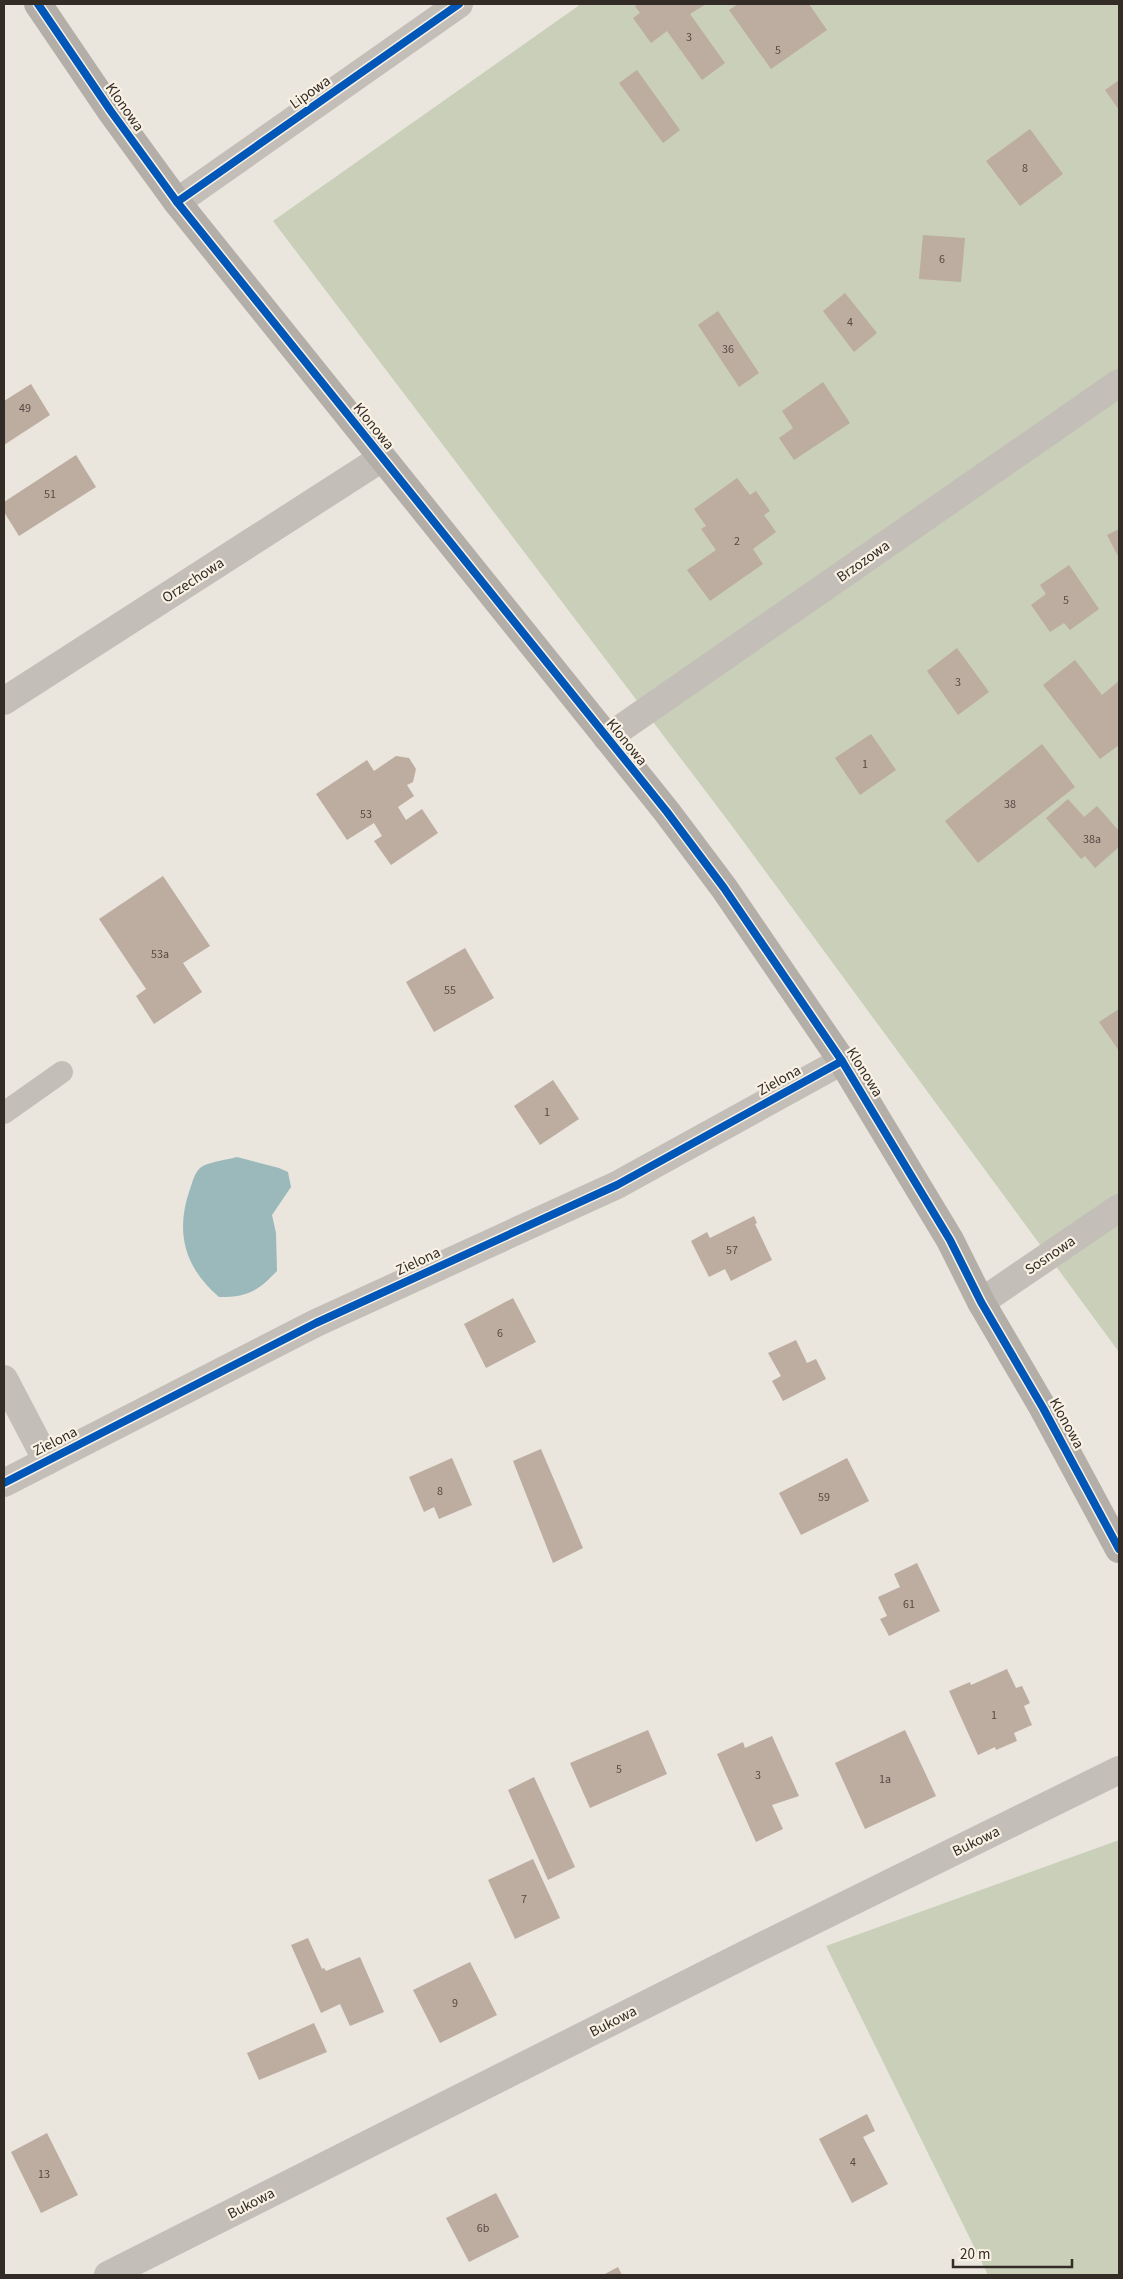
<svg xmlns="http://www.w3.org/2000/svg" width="1123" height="2279" viewBox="0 0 1123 2279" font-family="'Source Sans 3',sans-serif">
  <rect width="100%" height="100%" fill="#eae6de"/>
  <!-- green -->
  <g fill="#c9cfb9">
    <path d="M581,4H1119V1352L729,822L273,221Z"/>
    <path d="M1119,1840V2275H988L826,1946Z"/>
  </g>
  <!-- water -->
  <path fill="#9bb8ba" d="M237,1157L279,1168L288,1172L291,1187L272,1215L276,1233L277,1271C257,1292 247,1297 219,1297C184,1267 175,1232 190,1189C193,1181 195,1170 203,1166C213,1161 227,1160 237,1157Z"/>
  <!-- building -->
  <g fill="#bdaca0">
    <path d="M639,4H706L690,14L725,63L702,80L667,31L651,43L633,18L640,13L635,6Z"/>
    <path d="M738,4H809L827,30L771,69L729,10Z"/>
    <path d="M637,70L680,130L663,143L619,83Z"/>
    <path d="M1119,80V110L1105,90Z"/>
    <path d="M1030,129L1063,174L1020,206L986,161Z"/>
    <path d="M923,235L965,238L961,282L919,279Z"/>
    <path d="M845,293L877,333L854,352L823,311Z"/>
    <path d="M718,311L759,373L739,387L698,325Z"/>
    <path d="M823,382L850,423L794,460L779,438L793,428L782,411Z"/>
    <path d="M31,384L50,415L4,445V401Z"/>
    <path d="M76,455L96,487L19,536L4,512V502Z"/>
    <path d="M737,478L750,495L756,491L770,511L764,515L776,532L753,549L763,564L710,601L687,570L716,550L701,529L706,526L694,509Z"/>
    <path d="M1119,529V558L1107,535Z"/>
    <path d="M1069,565L1099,609L1070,630L1064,623L1050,632L1031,605L1046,594L1040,585Z"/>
    <path d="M957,648L989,692L958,715L927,671Z"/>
    <path d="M1075,660L1102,695L1119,681V745L1100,759L1043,685Z"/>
    <path d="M871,734L896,770L860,795L835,758Z"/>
    <path d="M1042,744L1075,787L978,863L945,821Z"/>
    <path d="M396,756L409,758L416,769L413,782L407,785L414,796L398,807L406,820L422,809L438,833L391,865L374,841L382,836L374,823L347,840L316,794L367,760L374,771Z"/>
    <path d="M1068,799L1084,817L1097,806L1119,831V847L1095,868L1085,856L1081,859L1046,818Z"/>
    <path d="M163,876L210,946L183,963L202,992L154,1024L136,996L146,989L99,919Z"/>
    <path d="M465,948L494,998L434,1032L406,982Z"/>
    <path d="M1119,1009V1051L1099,1022Z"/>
    <path d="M553,1080L579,1119L540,1145L514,1106Z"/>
    <path d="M754,1216L757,1223L755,1224L772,1260L731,1281L725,1269L709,1277L691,1241L707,1232L710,1238Z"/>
    <path d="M513,1298L536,1342L486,1368L464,1324Z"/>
    <path d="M796,1340L807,1363L816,1359L826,1379L783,1401L772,1381L781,1376L768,1353Z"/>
    <path d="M541,1449L583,1548L553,1563L513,1461Z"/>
    <path d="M452,1458L472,1505L439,1519L434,1507L424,1512L409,1477Z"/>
    <path d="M847,1458L869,1501L801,1535L779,1493Z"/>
    <path d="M917,1563L940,1611L889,1636L880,1619L887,1616L878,1597L900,1587L894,1574Z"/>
    <path d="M1007,1669L1016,1688L1022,1686L1030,1703L1024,1706L1032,1725L1014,1733L1017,1741L996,1750L995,1747L978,1755L949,1691L970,1682L971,1685Z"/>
    <path d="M648,1730L667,1774L590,1808L570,1763Z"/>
    <path d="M905,1730L936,1796L865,1829L835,1763Z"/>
    <path d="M772,1736L799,1796L772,1805L783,1829L756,1842L717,1754L743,1742L745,1748Z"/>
    <path d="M534,1777L575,1867L548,1880L508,1790Z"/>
    <path d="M533,1859L560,1918L515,1939L488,1880Z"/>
    <path d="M308,1938L322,1969L324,1968L326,1971L360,1957L384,2012L350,2026L340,2004L321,2013L291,1945Z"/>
    <path d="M470,1962L497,2015L440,2043L413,1990Z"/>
    <path d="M314,2023L327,2052L259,2080L247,2053Z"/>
    <path d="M867,2114L875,2131L863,2137L888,2184L852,2203L819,2139Z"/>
    <path d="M47,2133L78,2195L41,2213L11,2152Z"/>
    <path d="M496,2193L519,2237L469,2262L446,2218Z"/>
    <path d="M618,2267L622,2275H603Z"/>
  </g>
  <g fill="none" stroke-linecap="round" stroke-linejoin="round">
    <!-- lane -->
    <path stroke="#c3beb7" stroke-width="22" d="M4,1113L62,1072"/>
    <!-- street -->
    <g stroke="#c3beb7" stroke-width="28">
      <path d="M177,202L459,4"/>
      <path d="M4,701L382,458"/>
      <path d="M607,738L1119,383"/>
      <path d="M981,1302L1119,1208"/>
      <path d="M4,1379L47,1461"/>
      <path d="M4,1483L316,1323L617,1185L842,1061"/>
      <path d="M108,2275L750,1952L1119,1770"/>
    </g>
    <!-- secondary -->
    <path stroke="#b3aea8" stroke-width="28" d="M38,4L110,110L177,202L667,812L724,888L842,1061L950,1240L981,1302L1043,1408L1119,1549"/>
    <!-- cycleway casing -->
    <g stroke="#f8f1e4" stroke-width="11">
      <g id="cycleway">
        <path d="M38,4L110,110L177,202L667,812L724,888L842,1061L950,1240L981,1302L1043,1408L1119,1549"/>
        <path d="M177,202L459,4"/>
        <path d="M4,1483L316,1323L617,1185L842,1061"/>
      </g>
    </g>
    <!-- cycleway -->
    <use href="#cycleway" stroke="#0057b8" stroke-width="8"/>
  </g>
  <g text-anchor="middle" stroke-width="4.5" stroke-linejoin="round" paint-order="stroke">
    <!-- number labels -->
    <g font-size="12" fill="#564b44">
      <text x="689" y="41">3</text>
      <text x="778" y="54">5</text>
      <text x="1025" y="172">8</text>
      <text x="942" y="263">6</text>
      <text x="850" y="326">4</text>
      <text x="728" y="353">36</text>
      <text x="25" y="412">49</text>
      <text x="50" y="498">51</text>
      <text x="737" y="545">2</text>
      <text x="1066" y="604">5</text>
      <text x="958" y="686">3</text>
      <text x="865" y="768">1</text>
      <text x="1010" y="808">38</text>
      <text x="366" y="818">53</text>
      <text x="1092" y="843">38a</text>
      <text x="160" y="958">53a</text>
      <text x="450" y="994">55</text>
      <text x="547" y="1116">1</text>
      <text x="732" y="1254">57</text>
      <text x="500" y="1337">6</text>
      <text x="440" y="1495">8</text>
      <text x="824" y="1501">59</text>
      <text x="909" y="1608">61</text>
      <text x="994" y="1719">1</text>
      <text x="619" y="1773">5</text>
      <text x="758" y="1779">3</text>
      <text x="885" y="1783">1a</text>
      <text x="524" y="1903">7</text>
      <text x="455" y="2007">9</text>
      <text x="853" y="2166">4</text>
      <text x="44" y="2178">13</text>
      <text x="483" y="2232">6b</text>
    </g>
    <!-- street labels -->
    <g font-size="15" fill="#332b26" stroke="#f8f1e4">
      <text transform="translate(310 92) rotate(-35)" y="5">Lipowa</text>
      <text transform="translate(125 107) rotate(55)" y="5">Klonowa</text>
      <text transform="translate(374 426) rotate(51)" y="5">Klonowa</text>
      <text transform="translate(863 561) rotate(-35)" y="5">Brzozowa</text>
      <text transform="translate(193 580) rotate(-33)" y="5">Orzechowa</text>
      <text transform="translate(627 742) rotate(51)" y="5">Klonowa</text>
      <text transform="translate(865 1072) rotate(58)" y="5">Klonowa</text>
      <text transform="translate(779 1080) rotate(-29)" y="5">Zielona</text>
      <text transform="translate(1050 1255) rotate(-34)" y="5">Sosnowa</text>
      <text transform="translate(418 1261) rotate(-25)" y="5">Zielona</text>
      <text transform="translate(1067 1423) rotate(61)" y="5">Klonowa</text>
      <text transform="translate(55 1441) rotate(-27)" y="5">Zielona</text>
      <text transform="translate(976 1841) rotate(-26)" y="5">Bukowa</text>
      <text transform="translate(613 2021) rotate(-27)" y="5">Bukowa</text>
      <text transform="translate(251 2203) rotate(-27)" y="5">Bukowa</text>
    </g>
  </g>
  <!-- border -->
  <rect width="1123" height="2279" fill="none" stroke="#332b26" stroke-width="10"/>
  <!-- scale -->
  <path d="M953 2259v8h119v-8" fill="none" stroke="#332b26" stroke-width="2.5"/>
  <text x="960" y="2259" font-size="15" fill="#332b26" stroke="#f8f1e4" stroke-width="4" paint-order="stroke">20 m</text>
</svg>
